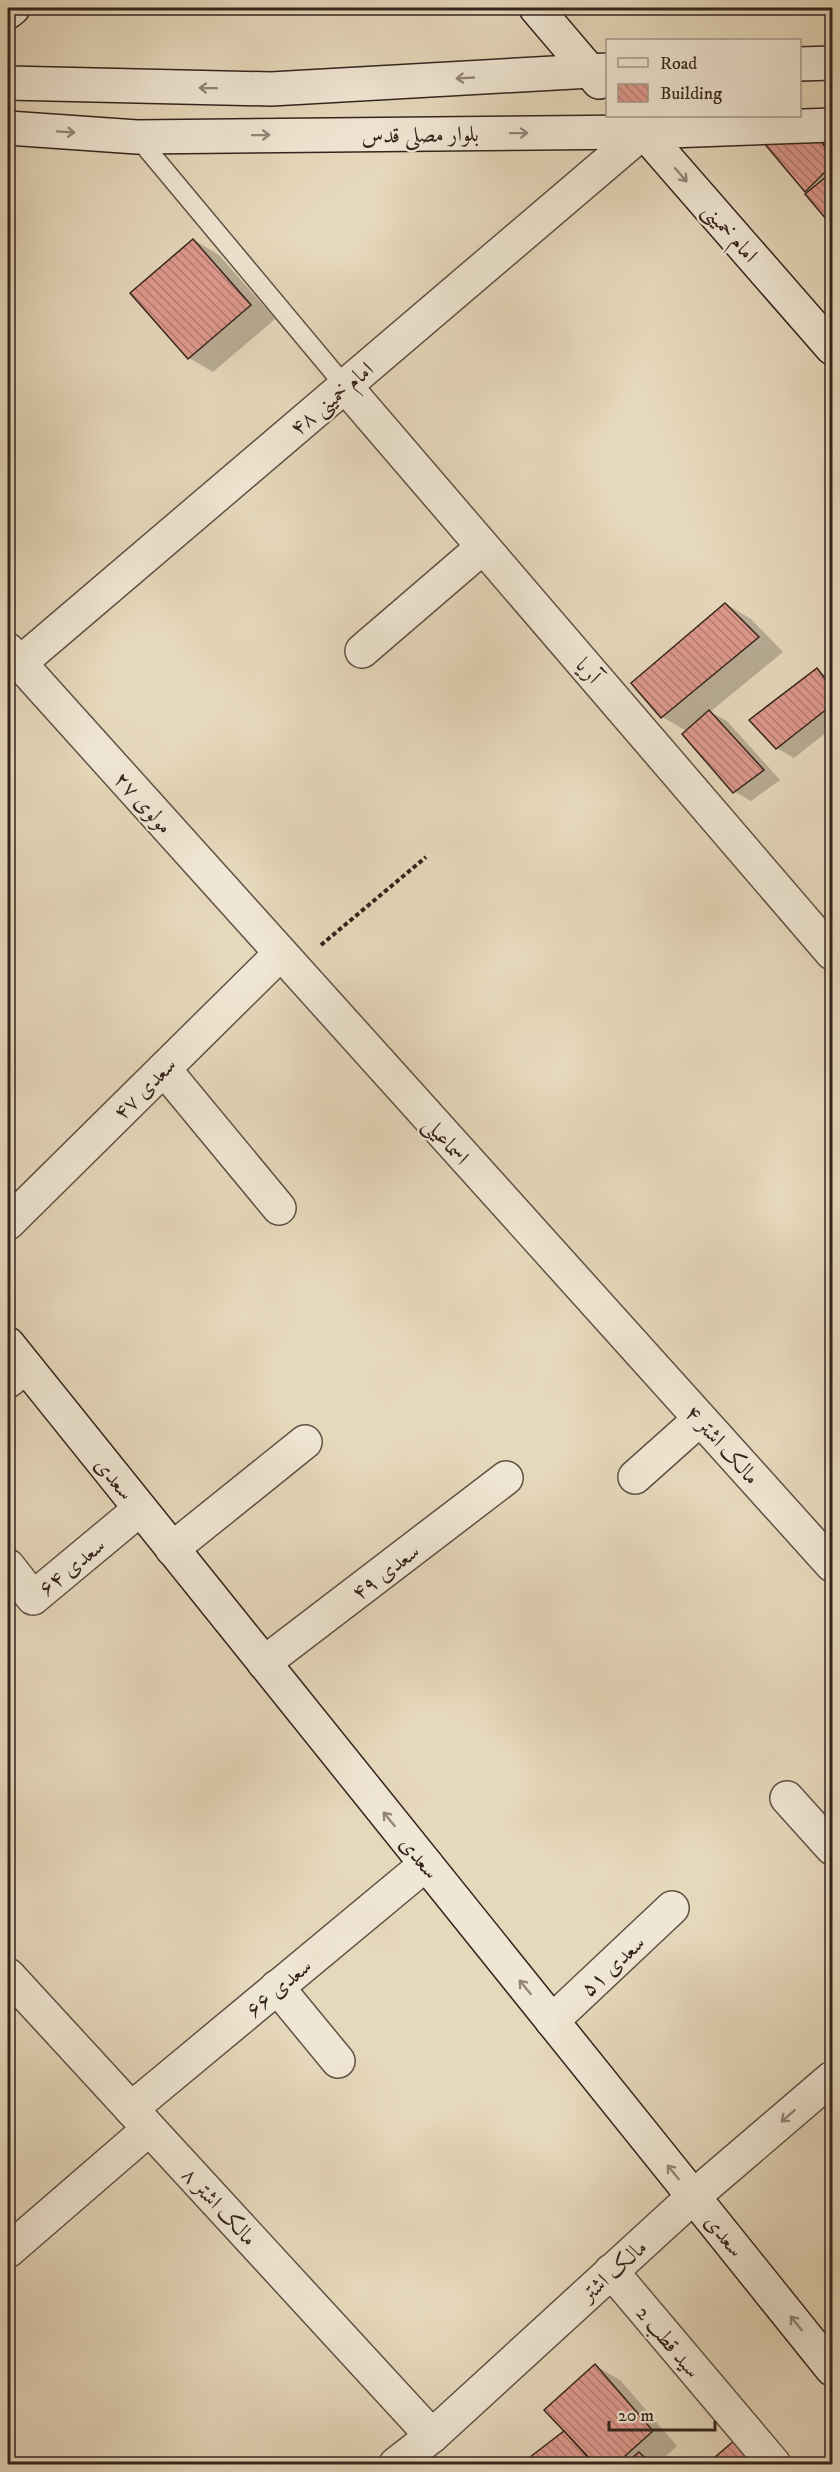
<svg xmlns="http://www.w3.org/2000/svg" width="840" height="2472" viewBox="0 0 840 2472" font-family="'IM FELL DW Pica',Amiri,serif">
  <defs>
    <pattern id="building-back-hatch" width="6" height="6" patternUnits="userSpaceOnUse" patternTransform="scale(1.5)"><rect width="6" height="6" fill="#de998d"/><path d="M-1 5l2 2M0 0l6 6M5-1l2 2" fill="none" stroke="#b57d73"/></pattern>
  </defs>
  <rect width="100%" height="100%" fill="#e6d8bb"/>
  <filter id="stains"><feTurbulence type="fractalNoise" baseFrequency=".00333" numOctaves="4"/><feColorMatrix values="0 0 0 0 .2 0 0 0 0 .09 0 0 0 0 .02 0 0 0 .5 -.17"/></filter>
  <radialGradient id="worn" r=".72"><stop offset=".6" stop-color="#630" stop-opacity="0"/><stop offset="1" stop-color="#630" stop-opacity=".3"/></radialGradient>
  <!-- shadow -->
  <g fill="#0003">
    <path d="M819,140L832,148V223L806,190Z"/>
    <path d="M194,240L219,255L275,319L213,372L189,358Z"/>
    <path d="M726,604L751,619L783,652L710,712L727,721L780,780L751,801L734,791L687,731L662,717Z"/>
    <path d="M817,670L832,679V728L794,758L777,748Z"/>
    <path d="M596,2366L621,2381L677,2446L657,2464H523L566,2431Z"/>
    <path d="M744,2434L782,2464H709Z"/>
  </g>
  <!-- building -->
  <g fill="url(#building-back-hatch)" stroke="#34241e" stroke-width="1.5">
    <path d="M819,138L832,157V165L805,192L764,143Z"/>
    <path d="M832,172V226L805,194Z"/>
    <path d="M193,239L251,305L188,359L130,293Z"/>
    <path d="M725,603L759,637L661,718L631,683Z"/>
    <path d="M817,668L832,688V705L776,749L749,720Z"/>
    <path d="M709,710L764,770L733,793L682,734Z"/>
    <path d="M595,2364L653,2431L616,2464H595L544,2410Z"/>
    <path d="M564,2431L594,2464H521Z"/>
    <path d="M743,2433L770,2464H707Z"/>
    <path d="M639,2452L651,2464H625Z"/>
  </g>
  <g fill="none" stroke-linecap="round" stroke-linejoin="round">
    <!-- service casing -->
    <g stroke="#605145" stroke-width="21">
      <path id="service" d="M137,137L345,386"/>
    </g>
    <!-- minor casing -->
    <g stroke="#605145" stroke-width="36">
      <g id="minor">
        <path d="M345,386L832,953"/>
        <path d="M8,650L832,1565"/>
        <path d="M362,651L483,547"/>
        <path d="M20,663L643,132"/>
        <path d="M164,1069L279,1208"/>
        <path d="M8,1223L280,954"/>
        <path d="M8,1381L26,1367"/>
        <path d="M635,1477L700,1419"/>
        <path d="M172,1549L305,1442"/>
        <path d="M8,1566L33,1598L140,1509"/>
        <path d="M264,1663L506,1478"/>
        <path d="M787,1798L832,1848"/>
        <path d="M8,1975L432,2436"/>
        <path d="M277,1987L338,2061"/>
        <path d="M552,2021L672,1908"/>
        <path d="M131,2109L426,1864"/>
        <path d="M8,2251L149,2129"/>
        <path d="M611,2271L774,2464"/>
      </g>
    </g>
    <!-- tertiary casing -->
    <g stroke="#605145" stroke-width="36">
      <path id="tertiary" d="M396,2464L432,2436L693,2197L832,2078"/>
    </g>
    <!-- secondary casing -->
    <g stroke="#34241e" stroke-width="36">
      <g id="secondary">
        <path d="M536,8L599,82"/>
        <path d="M8,12L13,8"/>
        <path d="M800,64L832,63"/>
        <path d="M8,83L271,89L608,70"/>
        <path d="M634,121L832,348"/>
        <path d="M8,128L137,137L643,132L832,125"/>
        <path d="M8,1344L832,2369"/>
      </g>
    </g>
    <!-- path -->
    <path stroke="#34241e" stroke-width="4" stroke-dasharray="4.5 3" stroke-linecap="butt" d="M321,945L426,857"/>
    <!-- service -->
    <use href="#service" stroke="#efe6d3" stroke-width="18"/>
    <!-- minor -->
    <use href="#minor" stroke="#efe6d3" stroke-width="33"/>
    <!-- tertiary -->
    <use href="#tertiary" stroke="#efe6d3" stroke-width="33"/>
    <!-- secondary -->
    <use href="#secondary" stroke="#efe6d3" stroke-width="33"/>
  </g>
  <!-- one-way arrows -->
  <defs><path id="oneway-shaft" d="M-6 0H5M1.5-3L5.5 0L1.5 3" fill="none" stroke-width="1.6" stroke-linecap="round" stroke-linejoin="round" transform="scale(1.5)"/></defs>
  <g stroke="#928578">
    <use href="#oneway-shaft" transform="translate(465 78) rotate(177)"/>
    <use href="#oneway-shaft" transform="translate(208 88) rotate(-179)"/>
    <use href="#oneway-shaft" transform="translate(66 132) rotate(4)"/>
    <use href="#oneway-shaft" transform="translate(519 133) rotate(-1)"/>
    <use href="#oneway-shaft" transform="translate(261 135) rotate(-1)"/>
    <use href="#oneway-shaft" transform="translate(681 175) rotate(49)"/>
    <use href="#oneway-shaft" transform="translate(389 1819) rotate(-129)"/>
    <use href="#oneway-shaft" transform="translate(525 1987) rotate(-129)"/>
    <use href="#oneway-shaft" transform="translate(788 2116) rotate(139)"/>
    <use href="#oneway-shaft" transform="translate(673 2172) rotate(-129)"/>
    <use href="#oneway-shaft" transform="translate(796 2323) rotate(-129)"/>
  </g>
  <g text-anchor="middle" stroke-width="4.5" stroke-linejoin="round" paint-order="stroke">
    <!-- street labels -->
    <g font-size="22" fill="#34241e" stroke="#efe6d3">
      <text transform="translate(420 134) rotate(-1)" y="8">بلوار مصلی قدس</text>
      <text transform="translate(731 232) rotate(49)" y="8">امام خمینی</text>
      <text transform="translate(331 398) rotate(-40)" y="8">امام خمینی ۴۸</text>
      <text transform="translate(589 670) rotate(49)" y="8">آریا</text>
      <text transform="translate(144 802) rotate(48)" y="8">مولوی ۲۷</text>
      <text transform="translate(144 1088) rotate(-45)" y="8">سعدی ۴۷</text>
      <text transform="translate(447 1140) rotate(48)" y="8">اسماعیلی</text>
      <text transform="translate(723 1444) rotate(48)" y="8">مالک اشتر ۴</text>
      <text transform="translate(115 1478) rotate(51)" y="8">سعدی</text>
      <text transform="translate(71 1566) rotate(-39)" y="8">سعدی ۶۴</text>
      <text transform="translate(385 1571) rotate(-37)" y="8">سعدی ۴۹</text>
      <text transform="translate(420 1857) rotate(51)" y="8">سعدی</text>
      <text transform="translate(612 1965) rotate(-43)" y="8">سعدی ۵۱</text>
      <text transform="translate(278 1987) rotate(-40)" y="8">سعدی ۶۶</text>
      <text transform="translate(220 2206) rotate(47)" y="8">مالک اشتر ۸</text>
      <text transform="translate(725 2235) rotate(51)" y="8">سعدی</text>
      <text transform="translate(613 2270) rotate(-42)" y="8">مالک اشتر</text>
      <text transform="translate(669 2341) rotate(50)" y="8">سید قطب 2</text>
    </g>
  </g>
  <!-- margin -->
  <rect width="840" height="2472" fill="none" stroke="#e6d8bb" stroke-width="30"/>
  <rect x="9" y="9" width="822" height="2454" fill="none" stroke="#34241e" stroke-width="3"/>
  <rect x="15" y="15" width="810" height="2442" fill="none" stroke="#34241e" stroke-width="1.5"/>
  <!-- legend -->
  <rect x="606" y="39" width="195" height="78" fill="#efe6d3" stroke="#a4988b" stroke-width="1.5"/>
  <rect x="618" y="58" width="30" height="9" fill="#efe6d3" stroke="#a4988b" stroke-width="1.5"/>
  <text x="660" y="69" font-size="18" fill="#34241e">Road</text>
  <rect x="618" y="84" width="30" height="18" fill="url(#building-back-hatch)" stroke="#a4988b" stroke-width="1.5"/>
  <text x="660" y="99" font-size="18" fill="#34241e">Building</text>
  <!-- scale -->
  <path d="M609 2421v9h106v-9" fill="none" stroke="#34241e" stroke-width="3"/>
  <text x="618" y="2421" font-size="18" fill="#34241e" stroke="#efe6d3" stroke-width="4.5" paint-order="stroke">20 m</text>
  <rect width="100%" height="100%" filter="url(#stains)"/>
  <rect width="100%" height="100%" fill="url(#worn)"/>
</svg>
